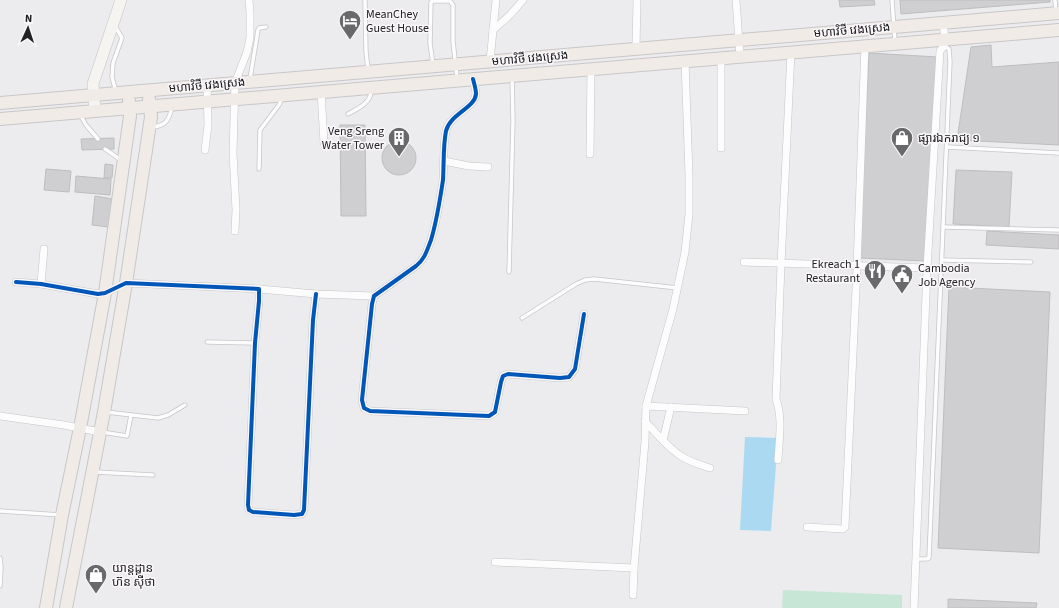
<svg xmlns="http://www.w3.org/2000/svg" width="1059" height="608" viewBox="0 0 1059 608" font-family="'Source Sans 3','Noto Sans Khmer',sans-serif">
  <rect width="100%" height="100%" fill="#ecebed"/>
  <!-- green -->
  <path fill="#c8e6d5" d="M783,590L902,595V608H782Z"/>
  <!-- water -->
  <path fill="#acd9f2" d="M745,437L778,438L771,531L740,530Z"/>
  <!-- building -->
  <g fill="#cfced0" stroke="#bebdbf">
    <path d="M839,0H874L875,5L840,7Z"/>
    <path d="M900,0H1050V2L901,14Z"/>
    <path d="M991,45L992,67L1059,62V145L957,140L971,47Z"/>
    <path d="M869,53L938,57L926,261L859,258Z"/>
    <path d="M340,125H365L366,216H341Z"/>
    <path d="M114,138V149L82,150L81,139Z"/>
    <circle cx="399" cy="158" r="17"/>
    <path d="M105,164L113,165L112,178H104Z"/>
    <path d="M46,169L71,171L69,192L44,190Z"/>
    <path d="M956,170L1012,172L1009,227L953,224Z"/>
    <path d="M76,176L111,179L110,195L75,192Z"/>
    <path d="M95,196L113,199L109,227L92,225Z"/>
    <path d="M987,231L1059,235V249L986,245Z"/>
    <path d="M949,287L1050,292L1039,553L938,548Z"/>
    <path d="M948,599L1037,603L1036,608H948Z"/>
  </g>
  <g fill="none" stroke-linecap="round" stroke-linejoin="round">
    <!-- lane casing -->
    <g stroke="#c7c6c8" stroke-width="5">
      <g id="lane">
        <path d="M365,0L366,52L368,69"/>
        <path d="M892,0L895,42"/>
        <path d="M1055,0L1056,11"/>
        <path d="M115,26L122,38L113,63L112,77L116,92"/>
        <path d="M433,65L430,43L431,2L434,1H450L453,5V41L457,78"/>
        <path d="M250,79L258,30L259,28L266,27"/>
        <path d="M348,114C357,109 371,103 371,91"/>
        <path d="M81,116L86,125L98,139"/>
        <path d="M152,127C166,126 169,120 172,107"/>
        <path d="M947,147L1059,153"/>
        <path d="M105,149L121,160"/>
        <path d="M259,169L260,130L279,105L282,98"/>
        <path d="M943,227L1059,230"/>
        <path d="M942,260L1031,262"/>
        <path d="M509,272L513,121L512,77"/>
        <path d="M522,318L576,284L585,280L594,279L678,288"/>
        <path d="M207,342L255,343"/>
        <path d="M106,412L158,418L168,415L185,405"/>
        <path d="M102,432L127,436L131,415"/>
        <path d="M95,472L153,475"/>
        <path d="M0,511L61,515"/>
        <path d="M0,558L1,567L0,586"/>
        <path d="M916,559H926L929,558L950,62L949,49L944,46"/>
      </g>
    </g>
    <!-- street casing -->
    <g stroke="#c7c6c8" stroke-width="8">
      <g id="street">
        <path d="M736,0L740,56"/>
        <path d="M493,30L510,15L523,0"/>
        <path d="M636,49L637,0"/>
        <path d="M721,58V148"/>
        <path d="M490,61L496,0"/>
        <path d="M473,79C474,83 476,89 476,94C475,108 450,114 446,131C443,146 444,164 443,180C440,200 437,220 431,240C427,250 425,259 416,266L374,296L372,304L362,400L364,408L370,411L489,416L495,412L501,382L503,376L508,374L560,378L569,377L575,369L584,314"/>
        <path d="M321,91L324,143"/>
        <path d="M205,150L208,125L207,85"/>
        <path d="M590,154L591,69"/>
        <path d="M444,161L469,166L488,167"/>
        <path d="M235,231L236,210L233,153L235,83L247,52L250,38V12L249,0"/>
        <path d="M744,262L927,268"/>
        <path d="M16,282L41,284L98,294L105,293L126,283L259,289V301L255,343L248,505L249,510L253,512L294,515L302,514L304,510L313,320L316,294"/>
        <path d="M41,284L44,249"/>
        <path d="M259,289L316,294L374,296"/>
        <path d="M646,406L745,411"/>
        <path d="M0,416L64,425L100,432"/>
        <path d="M645,421C656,433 667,447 681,456C690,462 700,465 710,468"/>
        <path d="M663,440L671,407"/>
        <path d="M778,460C779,440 783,419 776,399L781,264L791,52"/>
        <path d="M807,527L843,529L845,527L857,267L865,45"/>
        <path d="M495,562L634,568"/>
        <path d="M633,595L634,568L645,442L646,406L673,309L685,252L689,214V175L685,61"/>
        <path d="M914,608L927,268L940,51L944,46L945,39L943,23"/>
      </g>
    </g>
    <!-- secondary casing -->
    <g stroke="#c7c6c8" stroke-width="12">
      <path id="secondary" d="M95,111L93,84L121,0"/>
    </g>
    <!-- primary casing -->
    <g stroke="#c8c7c8" stroke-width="14">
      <g id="primary">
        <path d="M0,103L1059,13"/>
        <path d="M0,119L1059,30"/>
        <path d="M46,608L62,515L80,428L105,293L130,116L129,101"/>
        <path d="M66,608L104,412L126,283L151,117L149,99"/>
      </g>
    </g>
    <!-- lane -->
    <use href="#lane" stroke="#fcfcfc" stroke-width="3.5"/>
    <!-- street -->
    <use href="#street" stroke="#fcfcfc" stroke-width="7"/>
    <!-- secondary -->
    <use href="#secondary" stroke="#f6f4f1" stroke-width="11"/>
    <!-- primary -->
    <use href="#primary" stroke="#f0ebe6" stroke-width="12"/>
    <!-- cycleway casing -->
    <g stroke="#faf7fb" stroke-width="6">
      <g id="cycleway">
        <path d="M473,79C474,83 476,89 476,94C475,108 450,114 446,131C443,146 444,164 443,180C440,200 437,220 431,240C427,250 425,259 416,266L374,296L372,304L362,400L364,408L370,411L489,416L495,412L501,382L503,376L508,374L560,378L569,377L575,369L584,314"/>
        <path d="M16,282L41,284L98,294L105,293L126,283L259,289V301L255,343L248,505L249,510L253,512L294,515L302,514L304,510L313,320L316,294"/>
      </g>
    </g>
    <!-- cycleway -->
    <use href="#cycleway" stroke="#0057b8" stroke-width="4"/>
  </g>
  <!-- icons -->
  <defs>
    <g id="hotel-pin" transform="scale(1.15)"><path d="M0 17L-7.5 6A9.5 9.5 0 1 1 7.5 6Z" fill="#69686a" stroke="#faf7fb"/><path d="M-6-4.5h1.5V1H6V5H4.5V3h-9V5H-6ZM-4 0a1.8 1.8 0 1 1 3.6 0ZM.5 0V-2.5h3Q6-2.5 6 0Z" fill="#fff"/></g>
    <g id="building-pin" transform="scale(1.15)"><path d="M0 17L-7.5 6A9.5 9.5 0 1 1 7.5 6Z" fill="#69686a" stroke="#faf7fb"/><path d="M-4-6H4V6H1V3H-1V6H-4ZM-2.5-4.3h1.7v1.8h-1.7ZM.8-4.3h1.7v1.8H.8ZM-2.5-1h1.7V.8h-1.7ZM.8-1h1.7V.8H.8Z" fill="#fff"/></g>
    <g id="shop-pin" transform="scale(1.15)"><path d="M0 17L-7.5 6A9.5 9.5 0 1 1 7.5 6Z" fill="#69686a" stroke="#faf7fb"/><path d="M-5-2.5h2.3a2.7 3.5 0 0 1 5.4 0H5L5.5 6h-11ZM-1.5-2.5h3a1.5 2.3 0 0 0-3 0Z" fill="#fff"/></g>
    <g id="restaurant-pin" transform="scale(1.15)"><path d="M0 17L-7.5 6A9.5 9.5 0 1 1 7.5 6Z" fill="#69686a" stroke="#faf7fb"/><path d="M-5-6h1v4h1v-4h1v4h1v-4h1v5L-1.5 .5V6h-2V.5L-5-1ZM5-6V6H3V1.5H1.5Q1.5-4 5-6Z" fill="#fff"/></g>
    <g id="civic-pin" transform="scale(1.15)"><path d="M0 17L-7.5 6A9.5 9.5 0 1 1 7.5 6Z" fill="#69686a" stroke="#faf7fb"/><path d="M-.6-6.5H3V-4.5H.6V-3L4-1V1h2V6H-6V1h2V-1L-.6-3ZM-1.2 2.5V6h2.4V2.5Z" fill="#fff"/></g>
  </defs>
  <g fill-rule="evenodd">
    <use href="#hotel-pin" x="350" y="21"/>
    <use href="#building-pin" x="399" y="138"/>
    <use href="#shop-pin" x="902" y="138"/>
    <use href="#restaurant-pin" x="875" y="271"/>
    <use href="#civic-pin" x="902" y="275"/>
    <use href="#shop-pin" x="96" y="575"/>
  </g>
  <g text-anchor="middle" stroke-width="3" stroke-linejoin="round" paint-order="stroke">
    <!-- poi labels -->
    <g font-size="12" fill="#232223" stroke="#faf7fb" text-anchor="start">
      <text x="366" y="18">MeanChey<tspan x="366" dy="14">Guest House</tspan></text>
      <text x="384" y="135" text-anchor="end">Veng Sreng<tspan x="384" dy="14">Water Tower</tspan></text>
      <text x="918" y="142">ផ្សារឯករាជ្យ ១</text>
      <text x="860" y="268" text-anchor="end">Ekreach 1<tspan x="860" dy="14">Restaurant</tspan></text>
      <text x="918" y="272">Cambodia<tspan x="918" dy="14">Job Agency</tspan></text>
      <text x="112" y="572">យាន្ដដ្ឋាន<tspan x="112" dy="14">ហ៊ន ស៊ីថា</tspan></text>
    </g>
    <!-- street labels -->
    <g font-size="12" fill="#232223" stroke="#faf7fb">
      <text transform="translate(852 30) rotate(-5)" y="4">មហាវិថី វេងស្រេង</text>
      <text transform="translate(530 58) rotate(-5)" y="4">មហាវិថី វេងស្រេង</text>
      <text transform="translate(207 85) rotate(-5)" y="4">មហាវិថី វេងស្រេង</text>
    </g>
  </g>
  <!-- north arrow -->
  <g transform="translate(28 28) rotate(3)" stroke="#faf7fb" stroke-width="3" paint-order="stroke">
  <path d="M0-3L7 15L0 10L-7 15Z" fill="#232223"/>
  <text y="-6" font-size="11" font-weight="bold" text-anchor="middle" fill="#232223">N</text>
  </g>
</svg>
